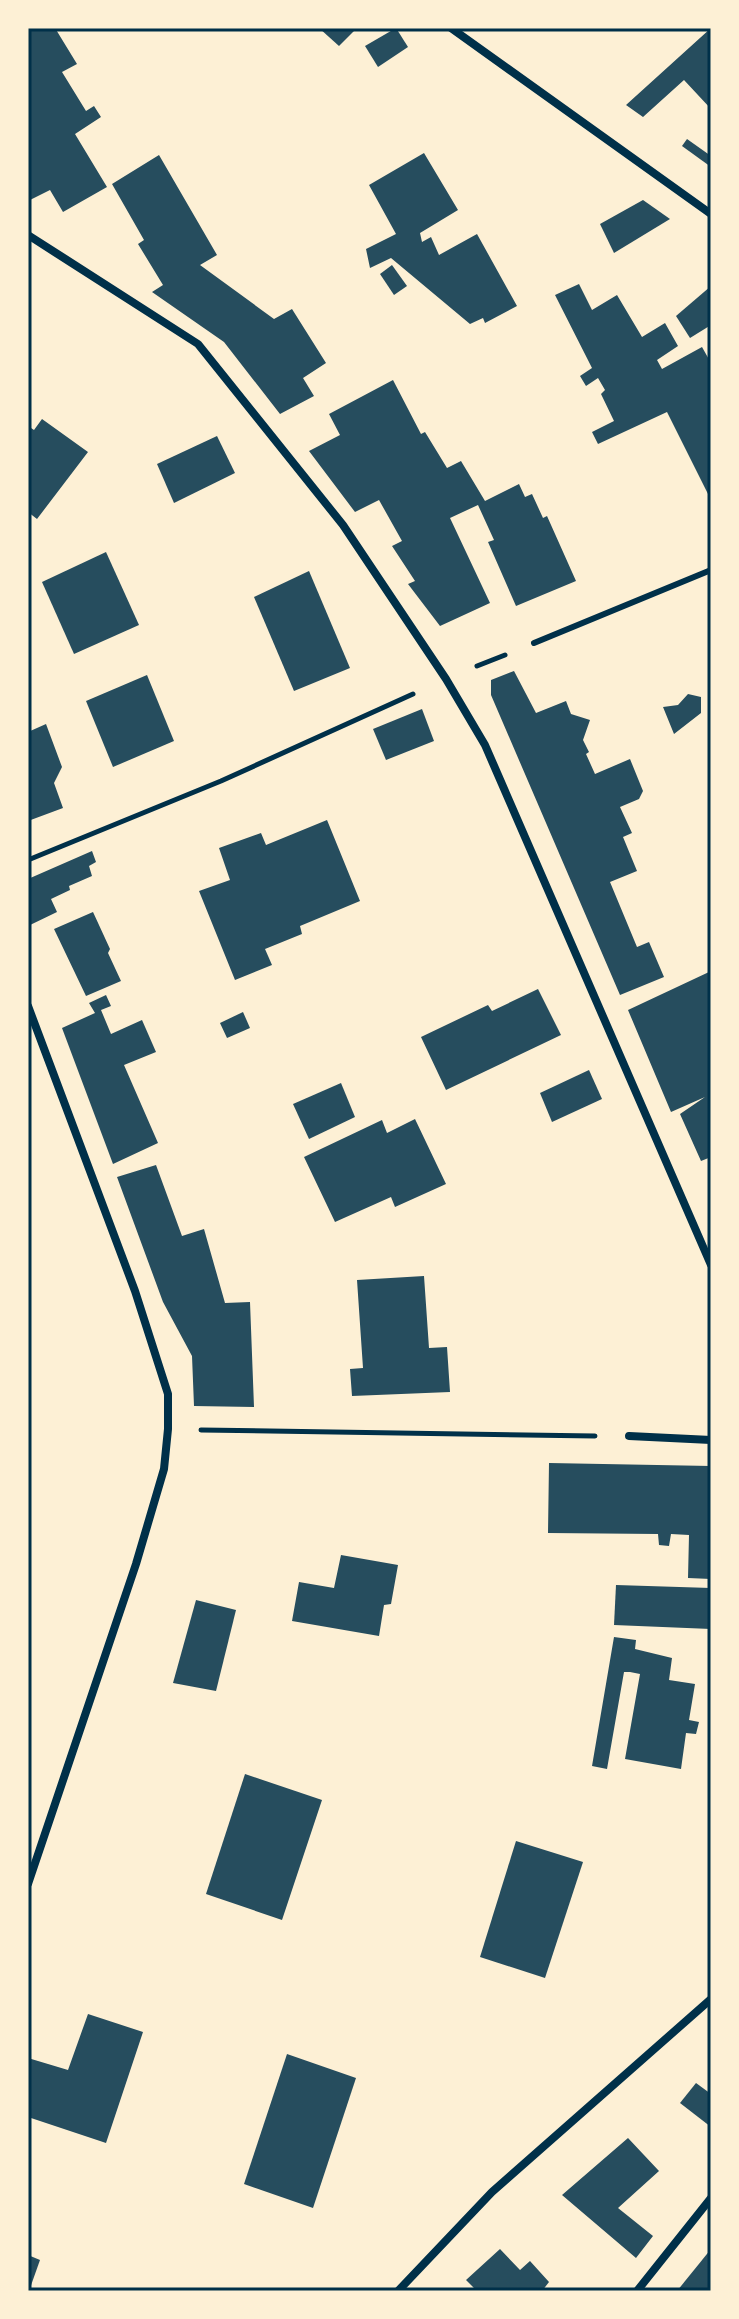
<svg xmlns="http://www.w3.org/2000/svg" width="739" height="2319" viewBox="0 0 739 2319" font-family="'Golos Text',sans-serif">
  <rect width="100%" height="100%" fill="#fdf0d5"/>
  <!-- building -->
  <g fill="#264d5e">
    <path d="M28,28H55L77,64L62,72L86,111L94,106L101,117L75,134L107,187L63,212L50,190L28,201Z"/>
    <path d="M319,28H357L339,46Z"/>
    <path d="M396,28L408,47L378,67L365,46Z"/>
    <path d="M711,28V109L684,80L643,117L626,105Z"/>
    <path d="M687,139L711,156V167L682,146Z"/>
    <path d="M424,153L458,210L420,233L422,242L431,237L439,255L477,234L517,306L485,323L483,318L470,324L391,258L370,268L366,249L396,234L369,185Z"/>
    <path d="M159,155L217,255L200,265L274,319L292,309L326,363L303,378L314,396L280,414L224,342L152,292L163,285L138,244L144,240L112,184Z"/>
    <path d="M643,200L670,219L614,253L600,224Z"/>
    <path d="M392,265L407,286L394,295L380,274Z"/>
    <path d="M579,284L592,310L617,295L642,337L665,323L678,346L657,360L662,369L702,347L711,363V500L667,412L598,444L592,432L614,421L601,394L605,390L598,378L586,386L580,376L592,368L555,295Z"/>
    <path d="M711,286V325L690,338L676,316Z"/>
    <path d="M393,380L421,434L425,432L447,468L461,461L485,501L519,484L525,497L532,494L543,518L547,516L576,581L516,606L488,542L494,540L478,505L450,518L490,603L440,626L408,584L415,581L392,546L402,541L379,500L355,512L309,451L340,435L329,414Z"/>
    <path d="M42,419L88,452L37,519L28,512V426L34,430Z"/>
    <path d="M217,436L235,473L174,503L157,464Z"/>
    <path d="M106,552L139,625L74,654L42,582Z"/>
    <path d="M309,571L350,668L294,691L254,597Z"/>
    <path d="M514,671L536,713L566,701L571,714L590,720L583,740L589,752L586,754L595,774L630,759L643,791L639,799L620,807L632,833L623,837L637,871L610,882L637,947L649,942L664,977L620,995L491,695V680Z"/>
    <path d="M147,675L174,741L113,767L86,701Z"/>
    <path d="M688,694L701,697V713L674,734L663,707L678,705Z"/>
    <path d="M422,709L434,741L386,760L373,729Z"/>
    <path d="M46,724L62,767L54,783L63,808L28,821V732Z"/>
    <path d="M327,820L360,901L300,926L302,934L265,949L272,965L235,980L199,891L230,880L219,848L261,833L266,845Z"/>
    <path d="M92,851L96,862L89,866L92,876L69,886L70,890L51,899L57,912L28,926V879Z"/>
    <path d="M93,912L110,949L108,953L121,981L86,996L54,929Z"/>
    <path d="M709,972L711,1157L701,1161L680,1114L705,1097L671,1112L628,1010Z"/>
    <path d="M538,989L561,1035L446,1090L421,1037L488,1005L492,1011Z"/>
    <path d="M106,995L111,1006L101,1010L111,1034L142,1020L156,1052L124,1065L158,1143L113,1164L62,1028L95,1013L89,1003Z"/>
    <path d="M243,1012L250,1028L227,1038L220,1023Z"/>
    <path d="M589,1070L602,1099L552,1122L540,1093Z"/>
    <path d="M341,1083L355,1117L309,1139L293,1104Z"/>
    <path d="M415,1119L446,1184L395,1207L391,1197L335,1222L304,1157L382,1120L387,1133Z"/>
    <path d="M156,1165L182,1236L204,1229L225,1303L250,1302L254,1407L194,1406L192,1356L163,1302L117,1177Z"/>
    <path d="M424,1276L429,1348L447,1347L450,1392L352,1396L350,1369L363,1368L357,1280Z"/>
    <path d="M549,1463L711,1466V1579L688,1578L689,1535L671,1534L669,1546L659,1545L658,1534L548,1533Z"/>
    <path d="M341,1555L398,1565L391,1604L384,1605L379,1636L292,1621L299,1582L334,1588Z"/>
    <path d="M616,1585L711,1588V1629L614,1625Z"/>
    <path d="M196,1600L236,1610L216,1691L173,1683Z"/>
    <path d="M614,1637L636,1640L635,1649L672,1658L669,1680L695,1684L689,1720L699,1722L696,1734L686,1733L681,1769L625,1759L640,1674L630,1672H624L607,1769L592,1766Z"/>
    <path d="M245,1774L322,1800L282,1920L206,1894Z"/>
    <path d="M516,1841L583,1862L545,1978L480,1957Z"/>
    <path d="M88,2014L143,2032L106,2143L28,2117V2058L68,2070Z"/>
    <path d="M287,2054L356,2078L313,2208L244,2184Z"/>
    <path d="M696,2083L711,2094V2127L680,2103Z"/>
    <path d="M628,2138L659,2171L618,2208L653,2236L636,2258L562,2195Z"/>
    <path d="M500,2249L520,2270L530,2261L549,2282L542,2291H477L466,2280Z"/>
    <path d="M711,2249V2291H677Z"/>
    <path d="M28,2255L40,2260L29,2291H28Z"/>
  </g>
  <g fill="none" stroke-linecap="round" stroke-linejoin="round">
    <!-- path -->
    <g stroke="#003049" stroke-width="5">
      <path d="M477,666L505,655"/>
      <path d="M28,860L221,781L413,694"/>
      <path d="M201,1430L595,1436"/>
    </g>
    <!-- service -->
    <path stroke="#003049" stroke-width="6" d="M534,643L711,570"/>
    <!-- minor -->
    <g stroke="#003049" stroke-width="8">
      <path d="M451,28L711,214"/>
      <path d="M28,235L198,344L343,525L446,679L485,745L711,1265"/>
      <path d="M28,1006L135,1291L168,1394V1429L164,1469L136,1564L28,1884"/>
      <path d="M629,1436L711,1440"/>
      <path d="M398,2291L492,2192L711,1999"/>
      <path d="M637,2291L711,2198"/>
    </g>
  </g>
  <!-- border -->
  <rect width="739" height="2319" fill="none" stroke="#fdf0d5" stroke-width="60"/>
  <rect x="30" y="30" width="679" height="2259" fill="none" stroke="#003049" stroke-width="3"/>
</svg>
